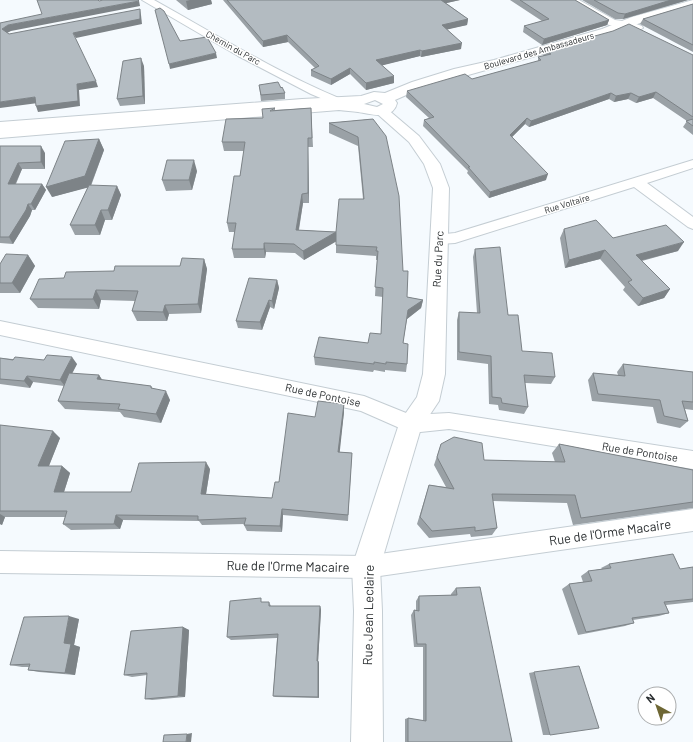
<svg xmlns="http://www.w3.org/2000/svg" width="693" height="742" viewBox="0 0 693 742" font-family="Barlow,sans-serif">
  <rect width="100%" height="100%" fill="#f5fafe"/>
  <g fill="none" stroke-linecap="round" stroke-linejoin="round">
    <!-- minor casing -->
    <g stroke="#c4cdd3" stroke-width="2">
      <g id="minor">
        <path d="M142,0H154C215,34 276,72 341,99L343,101L341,103L337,105L311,94L238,56Z"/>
        <path d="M567,0H579L615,20L630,22L642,26L643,28L638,31L625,27L609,25Z"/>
        <path d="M693,160V168L647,183L693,217V229L688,227L634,187L455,243L440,244L435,243L433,239L435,235L455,233Z"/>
        <path d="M0,321L364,396L411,415L449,413L693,451V469L449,429L411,433L361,411L0,335Z"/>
        <path d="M693,509V531L366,578L0,573V551L366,556Z"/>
      </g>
    </g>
    <!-- tertiary casing -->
    <g stroke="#c4cdd3" stroke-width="2">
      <path id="tertiary" d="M381,107L386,108L419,136L440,164L449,188L445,374L439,401L421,428L380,567L382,611L383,742H351L354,611L352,567L399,424L403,417L417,397L423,374L433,188L424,164L409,142L374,111L376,108Z"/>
    </g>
    <!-- secondary casing -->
    <g stroke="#c4cdd3" stroke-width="2">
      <path id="secondary" d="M693,0V7L640,23L610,35L422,88L395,100L397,103C393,121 370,114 358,112C352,111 345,111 339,110L0,138V122L302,99L361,96L374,92L385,93L412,82L454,69L494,60L602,29L632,17ZM375,100L383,104L377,107L364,104Z"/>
    </g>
    <!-- minor -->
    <use href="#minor" fill="#fff" fill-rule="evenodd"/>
    <!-- tertiary -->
    <use href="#tertiary" fill="#fff" fill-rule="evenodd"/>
    <!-- secondary -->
    <use href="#secondary" fill="#fff" fill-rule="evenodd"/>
  </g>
  <!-- wall -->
  <g fill="#9aa1a6">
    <path d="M176,0H211L212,4L188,10Z"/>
    <path d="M223,0H460L446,3L468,19L467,25L447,29L461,49L421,57L420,56L382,65L394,83L366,90L350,74L331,85L311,76V70L315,68L288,42L263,47Z"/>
    <path d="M510,0H575L609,20L607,25L542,45L523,32L524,26L542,21Z"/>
    <path d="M582,0H688L623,19H615Z"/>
    <path d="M693,4V52L640,24L643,19Z"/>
    <path d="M544,50L693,55V135L683,127L687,121L653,98L636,103L628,99L614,102L609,99L529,127L525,124L512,137L546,180L489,198L467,173L468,171L423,126L424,120L429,118L406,97L407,91L472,79L538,61V57L543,56Z"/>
    <path d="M144,66L145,104L120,106L117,99Z"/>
    <path d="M259,85L281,88L285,93V99L261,101Z"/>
    <path d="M275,108V110L311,108L313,147H308L309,203H303L299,230L336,232L363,199L358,146L329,133V123L373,119L403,271L407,297L423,300L421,308L407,319L403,343L407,364L406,372L385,370V372L374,370L373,372L315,365L314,357L368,343L381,334L383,297L375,296L377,260H376V256L336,253V241L304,260L295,253L266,252L265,258H234L232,249L235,232H229L227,223L240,176L244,151H224L222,142L263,118Z"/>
    <path d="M99,139L104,150L91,186H117L121,195L112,220H105L100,235H75L70,225L88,187L52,197Z"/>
    <path d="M0,146L45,153V169H22L16,184H42L46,190L35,210H32L30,216L13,244L0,243Z"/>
    <path d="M197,171L192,190L166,191L162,180Z"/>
    <path d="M564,229L613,238L678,251L642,261L670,289L664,298L638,306L623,290L625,287L600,259L565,268L560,238Z"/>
    <path d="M475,249L508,315L522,351L555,377L551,384L525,383L528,407L524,414L499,410L498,405L489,404L488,364L457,360V320L459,312L477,313L473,257Z"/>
    <path d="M28,255L35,266L20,293H0V264Z"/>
    <path d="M204,259L207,269L201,313L169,314L167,321H137L132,311L135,301L101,300L99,309L38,308L30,299L64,278L114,271L180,266Z"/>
    <path d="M277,280L279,288L274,309L270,307L262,330L238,328L236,321Z"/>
    <path d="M0,358L77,364L72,374L99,375L102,380L151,386L153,389L170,400L161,423L124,417L120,412L65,409L58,401L64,386L33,382L30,388L0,384Z"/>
    <path d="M623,364L693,372V410L685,409L688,421L680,428L657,423L653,407L592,401L588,380L593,373L618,375L617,372Z"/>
    <path d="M344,404V412L339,452L352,453L348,521L283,515L282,532L247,531L244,525L245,524L202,525L199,521L123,520L120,529L71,530L63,524L65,517H5L2,525L0,524V425L60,438L49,466H62L70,473L64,492H131L210,469L206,494L272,498L279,482L315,417Z"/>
    <path d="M441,444L484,460L555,462L552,453L559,444L693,470V508L573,525L567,503L493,501L497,528L492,535L471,537L470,534L429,538L417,524L429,485L446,487L434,465Z"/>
    <path d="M609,564L680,569L693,567V602L666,605L669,613L659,616L633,620L634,623L625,626L578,635L562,589L569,584L583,582L581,576L588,571L602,569L601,568Z"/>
    <path d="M456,588L512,742H405V719L408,718L423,721V647H414L411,615L414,610H416V601L419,596L451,595V594Z"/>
    <path d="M263,602H269L271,606H320L321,610L318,661L319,663V698L275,697L273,696L277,638L231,640L227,637Z"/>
    <path d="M79,619L74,645L80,647L75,675L39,672L28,670L29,667H22L10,665Z"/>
    <path d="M183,627L189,630L185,697L152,700L145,699L147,675L132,677L124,675Z"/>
    <path d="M534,672L550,735H543L529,673Z"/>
  </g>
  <!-- shaded-wall -->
  <g fill="#7d8387">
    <path d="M190,0H211L212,4L188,10L186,1Z"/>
    <path d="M439,0H460L438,5Z"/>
    <path d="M671,0H688L623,19L625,14Z"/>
    <path d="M139,1L140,6L11,31L5,34L2,29L8,25Z"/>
    <path d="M140,9L141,15L142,24L76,38L73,33Z"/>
    <path d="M468,19L467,25L441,31L442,25Z"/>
    <path d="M609,20L607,25L542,45L544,39Z"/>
    <path d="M287,35L288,42L263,47V41Z"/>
    <path d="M462,43L461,49L421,57L422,51Z"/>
    <path d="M420,50V56L376,67V60Z"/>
    <path d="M216,53L217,58L170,69L169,64Z"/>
    <path d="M141,58L144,66L145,104L143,96Z"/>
    <path d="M350,68V74L331,85V79Z"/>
    <path d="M394,76V83L366,90V83Z"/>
    <path d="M96,81L98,87L79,90L80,106L38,112L36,106L77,84Z"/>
    <path d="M656,92L653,98L636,103L639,97Z"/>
    <path d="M611,93L609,99L529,127L531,121Z"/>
    <path d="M631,93L628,99L614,102L616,96Z"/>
    <path d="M35,97L38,103L0,108V102Z"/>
    <path d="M527,118L525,124L508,141L510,135Z"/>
    <path d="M308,138V147L309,203L308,193Z"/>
    <path d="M99,139L104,150L90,187L52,197L46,187Z"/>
    <path d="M41,146L45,153V169L41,162Z"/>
    <path d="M194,160L197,171L192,190L189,180Z"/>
    <path d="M18,163L22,169L12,191L8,184Z"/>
    <path d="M548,174L546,180L489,198L490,192Z"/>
    <path d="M42,184L46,190L35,210L31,204Z"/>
    <path d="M117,186L121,195L112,220L108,210Z"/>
    <path d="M302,194L303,203L297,239L296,230Z"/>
    <path d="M28,204L32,210L30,216L13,244L9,237Z"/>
    <path d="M101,210L105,220L100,235L95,225Z"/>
    <path d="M336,232L337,241L304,260L303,251Z"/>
    <path d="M684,242L678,251L631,263L636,255Z"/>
    <path d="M264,243L266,252L265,258L264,249Z"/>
    <path d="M605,250L600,259L565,268L569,260Z"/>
    <path d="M28,255L35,266L20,293L12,283Z"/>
    <path d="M204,259L207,269L201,313L198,304Z"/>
    <path d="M277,280L279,288L274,309L272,301Z"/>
    <path d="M670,289L664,298L638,306L643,298Z"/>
    <path d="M96,290L101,300L99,309L93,299Z"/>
    <path d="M269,300L270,307L262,330L260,322Z"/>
    <path d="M423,300L421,308L407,319L408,310Z"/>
    <path d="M165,305L169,314L167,321L163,312Z"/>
    <path d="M72,357L77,364L65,386L60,380Z"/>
    <path d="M99,375L105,384L97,379Z"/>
    <path d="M27,376L33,382L30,388L24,381Z"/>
    <path d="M166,391L170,400L161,423L156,414Z"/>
    <path d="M344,404V412L339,459L338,452Z"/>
    <path d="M53,431L60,438L46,473L38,466Z"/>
    <path d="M206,462L210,469L205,500L201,494Z"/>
    <path d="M62,466L70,473L62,498L54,492Z"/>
    <path d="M282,509L283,515L282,532L280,526Z"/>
    <path d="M0,514L5,517L2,525L0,524Z"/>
    <path d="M116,515L123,520L120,529L114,524Z"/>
    <path d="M320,606L321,610L318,663L317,661Z"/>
    <path d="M69,616L79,619L74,645L80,647L75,675L65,673L64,643Z"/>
    <path d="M183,627L189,630L185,697L178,696Z"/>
    <path d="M318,661L319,663V698L318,697Z"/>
    <path d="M192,733L191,742H186L187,734Z"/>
  </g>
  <!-- building -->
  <g fill="#b3bbc1" stroke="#7d8387">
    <path d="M37,0H98L99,1L103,0H138L139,1L8,25L2,29L9,34L140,9V19L73,33L96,81L77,84L78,101L36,106L35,97L0,102V23L42,14Z"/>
    <path d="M227,0H441L468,19L442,25L462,43L422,51L420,50L376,60L394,76L366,83L350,68L331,79L311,70L319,66L287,35L263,41Z"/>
    <path d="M520,0H575L609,20L544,39L524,26L549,19Z"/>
    <path d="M594,0H671L625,14L618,13Z"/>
    <path d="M693,4V45L643,19Z"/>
    <path d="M160,8L164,11L180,41L207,37L216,53L169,64L155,10Z"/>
    <path d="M629,24L693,55V117L656,92L639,97L631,93L616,96L611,93L531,121L527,118L510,135L548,174L490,192L468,167H470L424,120L434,117L407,91L465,74L472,79L541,60L538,57L551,54L544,50L613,31Z"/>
    <path d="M141,58L143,96L117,99L123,61Z"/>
    <path d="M278,82L281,88L282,87L285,93L261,95L259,85Z"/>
    <path d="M275,108L270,111L311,108L312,138H308V193L302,194L296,230L336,232L339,199H364L358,137L329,123L373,119L386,136L399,196L403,271H408L407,297L423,300L408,310L403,343L408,344L407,364L386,362V364L374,362V364L314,357L319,337L368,343L370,333L381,334L383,288L375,287L378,251H376L377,247L336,245V232L303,251L294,244L264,243V249H232L236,223H227L234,176H240L245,142H222L226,119L263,118L262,109Z"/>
    <path d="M693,119V126L686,121Z"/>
    <path d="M99,139L85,176L46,187L65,141Z"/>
    <path d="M0,146H41V162L18,163L8,184H42L31,204H28L26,210L9,237H0Z"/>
    <path d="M167,160H194L189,180H162Z"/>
    <path d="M89,185L117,186L108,210H101L95,225H70Z"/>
    <path d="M596,220L613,238L666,225L684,242L636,255L670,289L643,298L628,282L632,280L605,250L569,260L564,229Z"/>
    <path d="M500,247L508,315H518L522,351L552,353L555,377L524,375L528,407L502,403L501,398L492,397L491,356L459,352V312L480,313L475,249Z"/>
    <path d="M6,254L28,255L12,283H0V264Z"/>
    <path d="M182,258L204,259L198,304L165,305L163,312L132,311L138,291L96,290L93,299H30L39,279L64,278L66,272L114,271L115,266H180Z"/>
    <path d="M249,278L277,280L272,301L269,300L260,322L236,321Z"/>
    <path d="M47,355L72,357L60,380L27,376L24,381L0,379V358L13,360L15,357L44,360Z"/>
    <path d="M623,364L693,372V402L682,401L688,421L664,416L660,400L598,394L593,373L625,376Z"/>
    <path d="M69,373L99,375L97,379L151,386V388L166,391L156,414L118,409L120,404L58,401Z"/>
    <path d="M318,401L344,404L338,452L352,453L348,515L282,509L280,526L244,525L246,518L198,520V516L116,515L114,524H63L67,511H0V425L53,431L38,466H62L54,492H131L139,463L206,462L201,494L272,498L275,482H279L288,413L315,417Z"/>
    <path d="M454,437L482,443L484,460L565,462L559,444L693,470V502L581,518L575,495L492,494L497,528L475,531V527L432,531L420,517L429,485L454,489L437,457L441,444Z"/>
    <path d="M673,554L680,569L693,567V599L664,602L669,613L632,618L634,623L586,632L569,584L592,581L588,571L611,568L609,564Z"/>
    <path d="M480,587L512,742H408V718L426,721V644H417L414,610L419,611V596L457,595L456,588Z"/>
    <path d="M261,598V602H269V606H320L317,661H318V697L273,696L278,634L227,637L230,601Z"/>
    <path d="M69,616L64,643L71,644L65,673L28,670L30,664L10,665L24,617Z"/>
    <path d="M183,627L178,696L145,699L147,673L124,675L131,631Z"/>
    <path d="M579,666L599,728L550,735L534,672Z"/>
    <path d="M187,734L186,742H163L164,735Z"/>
  </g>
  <g text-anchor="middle" stroke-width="3" stroke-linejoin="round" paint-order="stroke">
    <!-- far-street labels -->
    <g font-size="9" fill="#2b2f31" stroke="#fff">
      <text transform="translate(233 48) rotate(29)" y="3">Chemin du Parc</text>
      <text transform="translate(539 51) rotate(-16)" y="3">Boulevard des Ambassadeurs</text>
      <text transform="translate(567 204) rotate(-17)" y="3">Rue Voltaire</text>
    </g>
    <!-- street labels -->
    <g font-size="11" fill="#2b2f31" stroke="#fff">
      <text transform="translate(438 259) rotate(-87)" y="4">Rue du Parc</text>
      <text transform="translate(323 395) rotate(12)" y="4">Rue de Pontoise</text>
      <text transform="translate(640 452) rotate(9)" y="4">Rue de Pontoise</text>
    </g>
    <!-- near-street labels -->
    <g font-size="13" fill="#2b2f31" stroke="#fff">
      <text transform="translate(610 532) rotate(-8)" y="5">Rue de l'Orme Macaire</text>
      <text transform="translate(288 566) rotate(1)" y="5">Rue de l'Orme Macaire</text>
      <text transform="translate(368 615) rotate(-89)" y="5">Rue Jean Leclaire</text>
    </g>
  </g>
  <!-- north arrow -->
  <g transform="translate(657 706) rotate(320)"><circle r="19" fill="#ffffff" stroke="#aaacad"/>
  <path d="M0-3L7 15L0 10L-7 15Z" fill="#6e6734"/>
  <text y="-6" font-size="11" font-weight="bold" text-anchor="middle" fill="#2b2f31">N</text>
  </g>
</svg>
